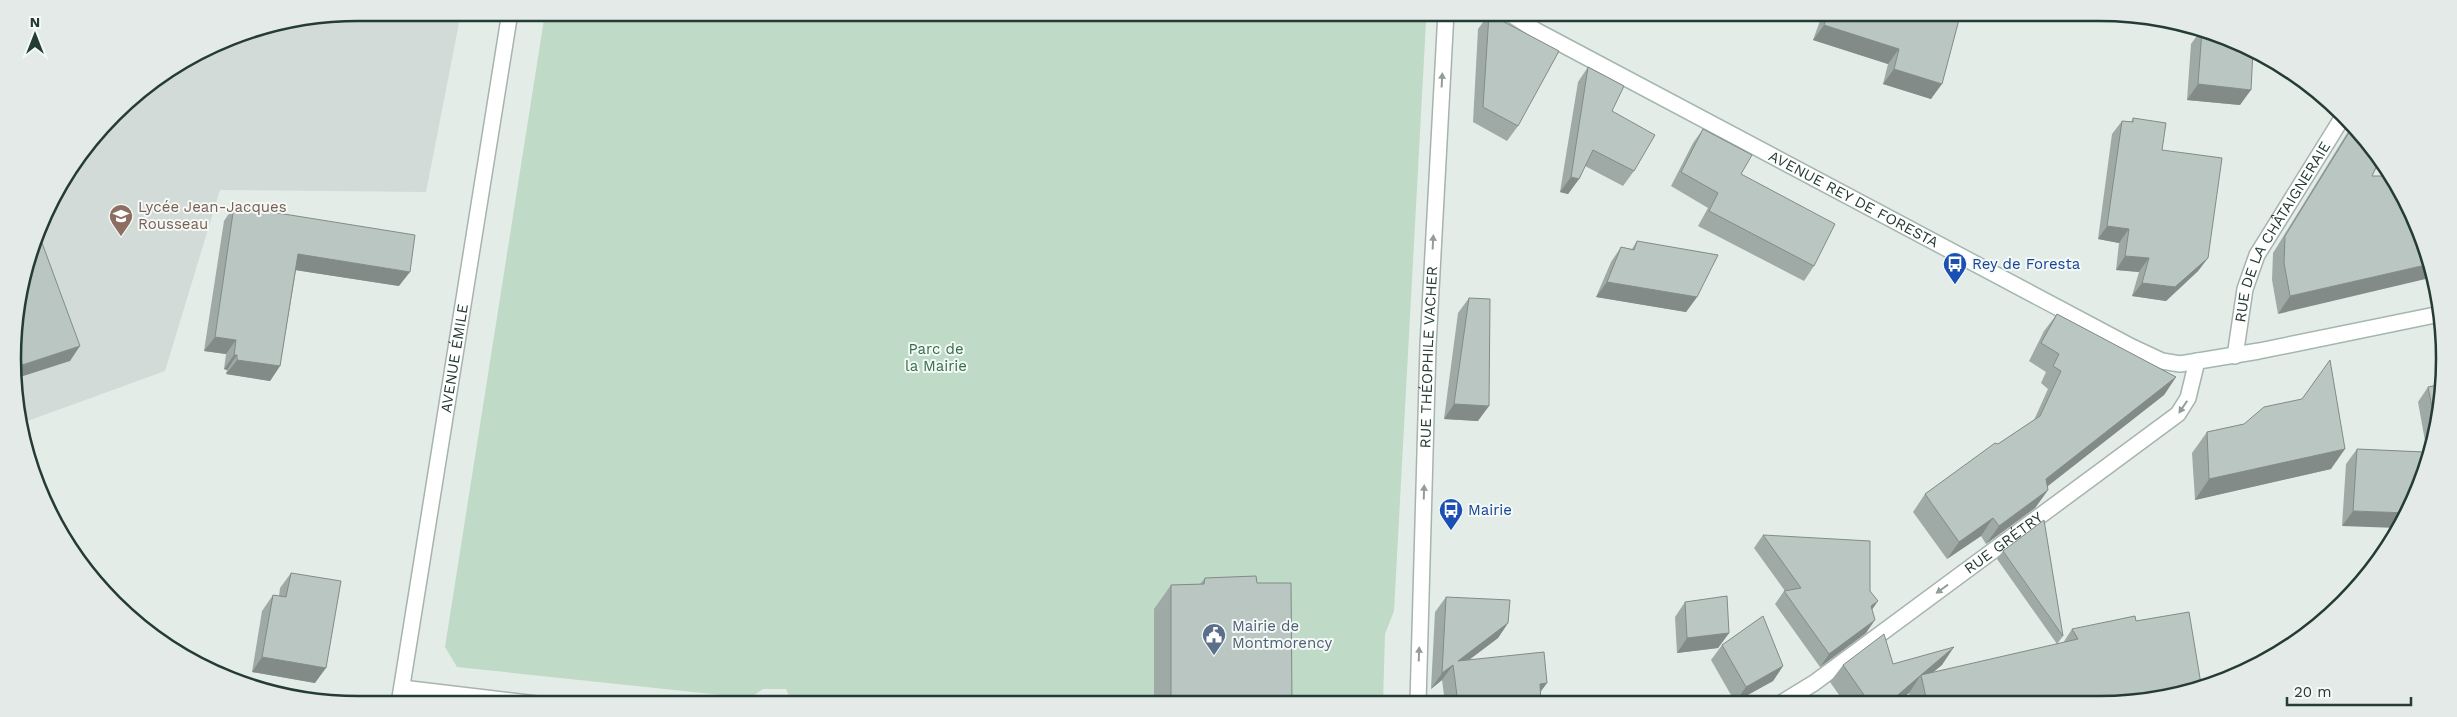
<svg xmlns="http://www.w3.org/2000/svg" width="2457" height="717" viewBox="0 0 2457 717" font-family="'Work Sans',sans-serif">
  <rect width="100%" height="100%" fill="#e4ece8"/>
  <!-- built -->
  <path fill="#d2dbd7" d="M359,12L461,13L426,192L220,190L165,371L22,423L13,336L24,269L48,205L84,148L130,99L226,39L291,19Z"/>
  <!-- green -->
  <path fill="#bfdac6" d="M1420,12L1426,22L1394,611L1385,634L1383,703L816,704L791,701L786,689H763L750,698L457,667L445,647L545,13Z"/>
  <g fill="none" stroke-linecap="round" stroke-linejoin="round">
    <!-- street casing -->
    <g stroke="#a7b3af" stroke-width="18">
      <g id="street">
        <path id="s1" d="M2235,356L2245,289L2257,255L2344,115"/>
        <path d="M402,688L537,704"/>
        <path id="s2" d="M1783,702L1814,683L2178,414L2188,398L2197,361"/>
        <path id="s3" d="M1418,703L1428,346L1446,12"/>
        <path id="s4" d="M399,704L510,12"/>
      </g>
    </g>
    <!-- secondary casing -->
    <g stroke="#a3b6af" stroke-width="18">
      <g id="secondary">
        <path id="s5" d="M1507,12L1537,31L2132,347L2162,361L2180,364L2259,351L2440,314"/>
      </g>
    </g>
    <!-- street -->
    <use href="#street" stroke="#fff" stroke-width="15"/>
    <!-- secondary -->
    <use href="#secondary" stroke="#fff" stroke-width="15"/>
  </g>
  <!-- wall -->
  <g fill="#9faaa6">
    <path d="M1805,12H1961L1931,99L1883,84L1888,64L1813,40L1821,18Z"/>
    <path d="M1489,14L1518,126L1507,141L1473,122L1478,29Z"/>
    <path d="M2201,30L2231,39L2240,105L2187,100L2191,44Z"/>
    <path d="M1588,67L1612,111L1634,171L1623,186L1585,166L1579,179L1568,194L1560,192L1578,82Z"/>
    <path d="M2133,118L2162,150L2208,258L2198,271L2166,301L2132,296L2139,272L2116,270L2119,243L2098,239L2112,134L2122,121L2131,122Z"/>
    <path d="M2352,125L2380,159L2372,176H2391L2278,314L2272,280L2273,253Z"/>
    <path d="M1703,129L1814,266L1804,281L1698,226L1708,208L1671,186L1693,143Z"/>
    <path d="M234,206L399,286L296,270L280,366L270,381L226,374L227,370L224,369L226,354L204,351L224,221Z"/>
    <path d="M1637,241L1697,297L1686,312L1596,297L1611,262L1621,247L1632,249Z"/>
    <path d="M1469,298L1478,421L1444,419L1458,313Z"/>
    <path d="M2057,314L2176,377L2164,395L2047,486L2048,490L2035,508L1986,544L1981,536L1947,559L1913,512L1925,494L1998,444L2034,420L2048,389L2041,383L2046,372L2029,361L2044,331Z"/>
    <path d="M2428,387L2438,426L2425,441L2418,402Z"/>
    <path d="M2244,424L2331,469L2195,500L2192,453L2207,432Z"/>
    <path d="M2357,449L2424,452L2342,526L2346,464Z"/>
    <path d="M1763,535L1870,591L1872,610L1866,633L1820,667L1775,604L1784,591H1785L1754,548Z"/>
    <path d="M2003,551L2063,636L2057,644L1997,559Z"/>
    <path d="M291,573L315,683L252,672L262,611L273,595L279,596L280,588Z"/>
    <path d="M1205,578L1257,583L1292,703H1154V609L1171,585L1200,584Z"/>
    <path d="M1446,597L1508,623L1498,638L1469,660L1547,683L1540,692L1541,703H1445L1442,680L1431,689L1435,612Z"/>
    <path d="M1685,602L1729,633L1718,648L1677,653L1675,617Z"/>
    <path d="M2072,629L2143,702H1911L1909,693L1898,702H1844L1830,682L1843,665H1942L1932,673L2063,643Z"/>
    <path d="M1722,645L1783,666L1773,681L1735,702L1711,660Z"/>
  </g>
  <!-- shaded-wall -->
  <g fill="#828b87">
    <path d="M1805,12H1825L1821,18Z"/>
    <path d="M1824,25L1899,49L1888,64L1813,40Z"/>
    <path d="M1894,69L1942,84L1931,99L1883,84Z"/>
    <path d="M2198,84L2251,90L2240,105L2187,100Z"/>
    <path d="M1571,177L1579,179L1568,194L1560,192Z"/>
    <path d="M2107,226L2129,229L2119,243L2098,239Z"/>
    <path d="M298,254L410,272L399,286L288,269Z"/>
    <path d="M2125,256L2149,258L2139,272L2116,270Z"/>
    <path d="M2208,258L2198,271L2166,301L2132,296L2142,283Z"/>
    <path d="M2430,264L2434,277L2278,314L2290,296Z"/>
    <path d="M1607,282L1697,297L1686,312L1596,297Z"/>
    <path d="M215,337L236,340L226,354L204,351Z"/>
    <path d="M80,346L70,361L17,378L16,367Z"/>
    <path d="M234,355H237L227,370L224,369Z"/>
    <path d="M237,360L280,366L270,381L226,374Z"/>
    <path d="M2176,377L2164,395L2034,497L2046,479Z"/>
    <path d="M1454,404L1489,406L1478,421L1444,419Z"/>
    <path d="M2438,426L2433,440L2425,441L2436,427Z"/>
    <path d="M2345,449L2331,469L2195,500L2209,479Z"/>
    <path d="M2048,490L2035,508L1986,544L1999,526Z"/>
    <path d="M2353,511L2408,513L2397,528L2342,526Z"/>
    <path d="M1993,518L1981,536L1947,559L1959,542Z"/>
    <path d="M1878,601L1869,614L1871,606Z"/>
    <path d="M1875,620L1866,633L1820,667L1829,654Z"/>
    <path d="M1508,623L1498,638L1454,671L1458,661Z"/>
    <path d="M1729,633L1718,648L1677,653L1687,638Z"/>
    <path d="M1954,647L1942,665L1922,681L1921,675Z"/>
    <path d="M262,657L326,668L315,683L252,672Z"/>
    <path d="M1453,665L1442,680L1431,689L1442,673Z"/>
    <path d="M1783,666L1773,681L1735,702L1746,687Z"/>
    <path d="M1921,675L1909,693L1898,702H1887Z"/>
    <path d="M1547,683L1536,698L1540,684Z"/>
  </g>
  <!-- building -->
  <g fill="#b9c6c1" stroke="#828b87">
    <path d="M1828,12H1961L1942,84L1894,69L1899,49L1824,25Z"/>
    <path d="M1489,14L1559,51L1518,126L1483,107Z"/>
    <path d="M2202,30L2231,39L2253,50L2251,90L2198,84Z"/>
    <path d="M1588,67L1624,86L1612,111L1655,135L1634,171L1593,150L1579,179L1571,177Z"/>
    <path d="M2133,118L2166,123L2162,150L2222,158L2208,258L2175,287L2142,283L2149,258L2125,256L2129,229L2107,226L2122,121L2133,122Z"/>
    <path d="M2353,126L2380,159L2372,176H2391L2418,226L2430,264L2290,296L2284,263L2285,236Z"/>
    <path d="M1703,129L1752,155L1741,174L1835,224L1814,266L1709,211L1718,193L1681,172Z"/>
    <path d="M234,206L415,235L410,272L298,254L280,366L237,360V355H234L236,340L215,337Z"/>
    <path d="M38,232L80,346L16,367L13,336L24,269Z"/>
    <path d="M1637,241L1718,255L1697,297L1607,282L1621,247L1634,250Z"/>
    <path d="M1469,298L1490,299L1489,406L1454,404Z"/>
    <path d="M2057,314L2176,377L2046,479L2048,490L1999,526L1993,518L1959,542L1925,494L1995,443L1998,444L2040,416L2061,371L2053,366L2059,354L2041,343Z"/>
    <path d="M2330,360L2345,449L2209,479L2207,432L2244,424L2264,407L2302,399Z"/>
    <path d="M2442,384L2438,426L2436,427L2428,387Z"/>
    <path d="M23,430L40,479L37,481L24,448Z"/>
    <path d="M2357,449L2424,452V468L2408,513L2353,511Z"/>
    <path d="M2044,520L2063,636L2003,551Z"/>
    <path d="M1763,535L1870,541V591L1878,601L1871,606L1875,620L1829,654L1784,591L1801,588Z"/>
    <path d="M291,573L341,581L326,668L262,657L273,595L286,597Z"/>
    <path d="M1256,576L1257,583H1291L1292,703H1171V585L1204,584L1205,578Z"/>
    <path d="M1727,596L1729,633L1687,638L1685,602Z"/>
    <path d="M1446,597L1510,600L1508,623L1458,661L1544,652L1547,683L1540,684L1541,703H1458L1453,665L1442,673Z"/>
    <path d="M2189,612L2201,684L2143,702H1927L1921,675L1891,701L1887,702H1869L1843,665L1884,634L1893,664L1954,647L1921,675L2078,639L2072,629L2135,616L2136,621Z"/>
    <path d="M1763,616L1783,666L1746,687L1722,645Z"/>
  </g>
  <!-- one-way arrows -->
  <defs><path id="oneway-solid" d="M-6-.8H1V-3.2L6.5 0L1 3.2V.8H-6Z" transform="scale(1.25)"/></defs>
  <g fill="#929d9a">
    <use href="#oneway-solid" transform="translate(1442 80) rotate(-87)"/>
    <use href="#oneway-solid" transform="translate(1433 242) rotate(-87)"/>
    <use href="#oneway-solid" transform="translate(2183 407) rotate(124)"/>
    <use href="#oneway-solid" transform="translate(1424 492) rotate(-88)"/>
    <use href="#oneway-solid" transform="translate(1942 589) rotate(144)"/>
    <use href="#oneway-solid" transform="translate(1419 654) rotate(-88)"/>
  </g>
  <!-- icons -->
  <defs>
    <g id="school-pin" transform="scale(1.25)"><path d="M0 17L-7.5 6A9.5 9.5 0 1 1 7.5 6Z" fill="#8d6e63" stroke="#f4f9f6"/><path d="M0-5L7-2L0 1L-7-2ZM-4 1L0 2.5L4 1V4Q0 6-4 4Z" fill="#fff"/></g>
    <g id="bus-pin" transform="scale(1.25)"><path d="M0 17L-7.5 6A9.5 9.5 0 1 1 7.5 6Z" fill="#1a4fb4" stroke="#f4f9f6"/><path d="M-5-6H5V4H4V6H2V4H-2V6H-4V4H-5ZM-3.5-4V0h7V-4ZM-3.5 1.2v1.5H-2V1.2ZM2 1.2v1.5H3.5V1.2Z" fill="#fff"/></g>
    <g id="civic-pin" transform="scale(1.25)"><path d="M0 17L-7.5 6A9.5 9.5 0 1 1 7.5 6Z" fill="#5c6f8a" stroke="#f4f9f6"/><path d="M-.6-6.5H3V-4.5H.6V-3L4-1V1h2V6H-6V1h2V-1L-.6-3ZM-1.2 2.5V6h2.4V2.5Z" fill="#fff"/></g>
  </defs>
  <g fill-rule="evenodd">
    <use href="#school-pin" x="121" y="216"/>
    <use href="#bus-pin" x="1955" y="264"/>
    <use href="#bus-pin" x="1451" y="510"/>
    <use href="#civic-pin" x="1214" y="635"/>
  </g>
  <g text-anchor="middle" stroke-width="4" stroke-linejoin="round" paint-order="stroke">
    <!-- street labels -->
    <g font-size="15" fill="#253b35" stroke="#f4f9f6">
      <text dy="5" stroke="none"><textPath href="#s5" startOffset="394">AVENUE REY DE FORESTA</textPath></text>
      <text dy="5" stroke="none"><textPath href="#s1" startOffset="135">RUE DE LA CHÂTAIGNERAIE</textPath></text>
      <text dy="5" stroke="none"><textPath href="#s3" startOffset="346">RUE THÉOPHILE VACHER</textPath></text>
      <text dy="5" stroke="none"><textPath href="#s4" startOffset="350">AVENUE ÉMILE</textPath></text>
      <text dy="5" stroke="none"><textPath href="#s2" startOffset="272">RUE GRÉTRY</textPath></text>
    </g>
    <!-- education labels -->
    <g font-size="15" fill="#785e54" stroke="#f4f9f6" text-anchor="start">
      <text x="138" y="212">Lycée Jean-Jacques<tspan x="138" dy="17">Rousseau</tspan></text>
    </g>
    <!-- transit labels -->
    <g font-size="15" fill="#164399" stroke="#f4f9f6" text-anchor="start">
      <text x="1972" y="269">Rey de Foresta</text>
      <text x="1468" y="515">Mairie</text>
    </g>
    <!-- park labels -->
    <g font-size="15" fill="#346e49" stroke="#f4f9f6">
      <text x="936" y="354">Parc de<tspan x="936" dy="17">la Mairie</tspan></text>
    </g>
    <!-- service labels -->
    <g font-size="15" fill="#4e5e75" stroke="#f4f9f6" text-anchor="start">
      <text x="1232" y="631">Mairie de<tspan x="1232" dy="17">Montmorency</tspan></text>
    </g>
  </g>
  <!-- crop -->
  <path d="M0 0H2457V717H0ZM358 21H2099A337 337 0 0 1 2436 358V359A337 337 0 0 1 2099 696H358A337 337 0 0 1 21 359V358A337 337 0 0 1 358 21Z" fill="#e3eae7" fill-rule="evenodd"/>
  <path fill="none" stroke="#253b35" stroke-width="2.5" d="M358 21H2099A337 337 0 0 1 2436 358V359A337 337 0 0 1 2099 696H358A337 337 0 0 1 21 359V358A337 337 0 0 1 358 21Z"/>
  <!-- north arrow -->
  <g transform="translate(35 35)" stroke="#f4f9f6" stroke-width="4" paint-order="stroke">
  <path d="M0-4L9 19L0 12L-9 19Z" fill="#253b35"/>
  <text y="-8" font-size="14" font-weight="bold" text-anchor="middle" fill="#253b35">N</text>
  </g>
  <!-- scale -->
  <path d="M2287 697v8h124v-8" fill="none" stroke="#253b35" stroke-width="2.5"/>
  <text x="2294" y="697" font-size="15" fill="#253b35" stroke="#f4f9f6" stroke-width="4" paint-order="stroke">20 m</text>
</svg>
